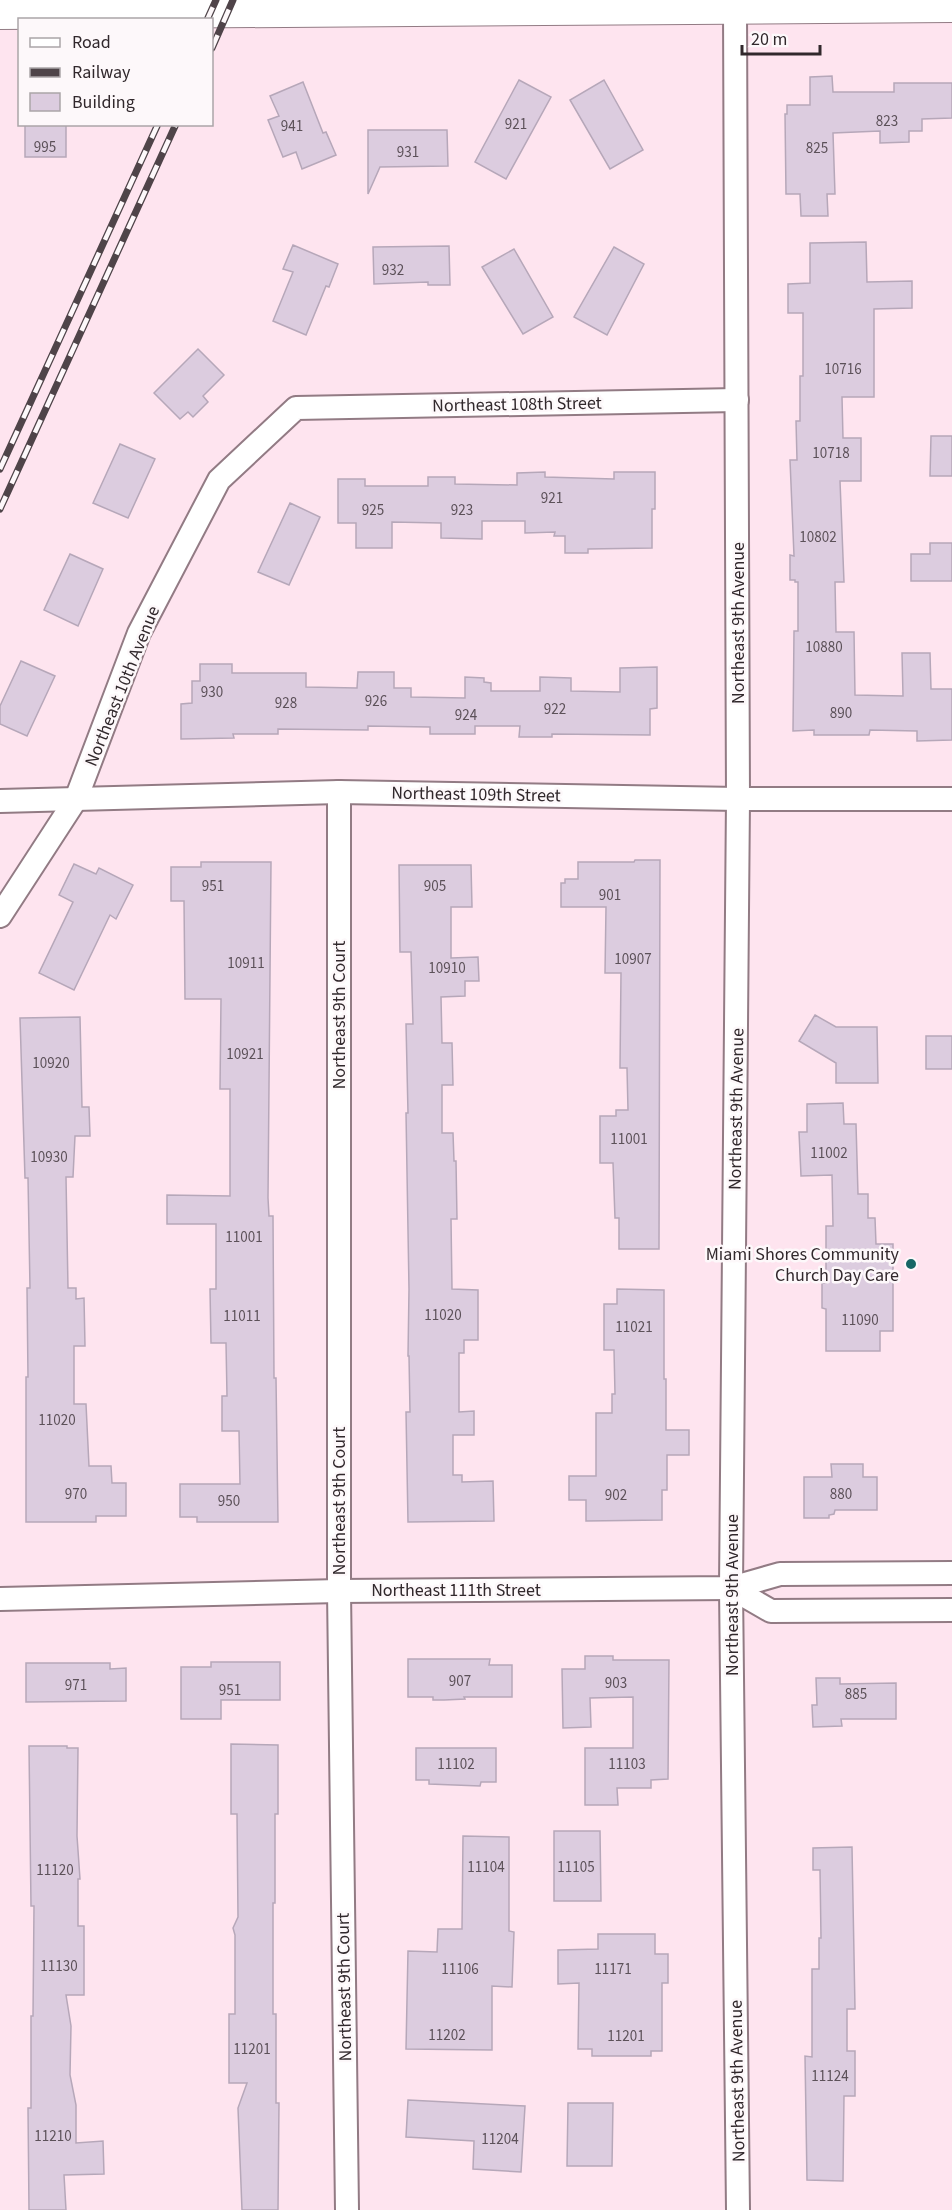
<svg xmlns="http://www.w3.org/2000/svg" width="952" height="2210" viewBox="0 0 952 2210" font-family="'Source Sans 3',sans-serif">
  <rect width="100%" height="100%" fill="#fee4ef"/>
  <!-- building -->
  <g fill="#dcccdf" stroke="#b6a7b9" stroke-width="1.5">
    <path d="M832,76L833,92H894V83H952V118L922,119V131H909V142L880,143V131L833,133L835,194H827L828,216H801L800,194H786L785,114H787V105H810V77Z"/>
    <path d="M519,80L551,97L506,179L475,162Z"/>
    <path d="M604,80L643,150L610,169L570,100Z"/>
    <path d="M303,82L323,133L326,132L336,155L302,169L296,152L283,157L268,120L279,116L270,96Z"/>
    <rect x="25" y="124" width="41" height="33"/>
    <path d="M368,130H447L448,166L380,167L368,194Z"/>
    <path d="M866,242L867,282L912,281V308L874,309V397H842L843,438H861V481H840L844,582H835L836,632H854L855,695L903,696L902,653H930L931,689H952V740L917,741V731L870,730L869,735H814V730L793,731L794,631H798V582H795V580H790V555L794,556L790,460H797L796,421H800V376H803V313H788V284L810,283V243Z"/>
    <path d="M293,245L338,264L329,287L326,286L306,335L273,321L293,272L283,269Z"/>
    <path d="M449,246L450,285H428V282L374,284L373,247Z"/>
    <path d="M614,247L644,264L607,335L574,317Z"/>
    <path d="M514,249L553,317L523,334L482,267Z"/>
    <path d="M198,349L224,375L203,396L208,402L193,417L188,412L180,419L154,393Z"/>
    <path d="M931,436H952V476H930Z"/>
    <path d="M120,444L155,459L128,518L93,503Z"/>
    <path d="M545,472V477L614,479V472H655V509H652V548L588,549V553H565V536H554L555,532L525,533V521H482V539L441,538V523L392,522V548H356V523H338V479H365V486H428V477H455V484L517,485V473Z"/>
    <path d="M290,503L320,517L289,585L258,572Z"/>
    <path d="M930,543H952V581H911V554H930Z"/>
    <path d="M70,554L103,569L78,626L44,610Z"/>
    <path d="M21,661L55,676L27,736L0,724V706Z"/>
    <path d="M200,664H232V673H306V687L357,688L358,672H394V688H411V697L465,698V677L484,678V682L491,683V691H540V677L571,678V691L620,692V668L657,667V708L650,709V735L552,734V737H519L520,726H475V734H430V727L368,726V730L278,729V734H233L234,738L181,739V704L192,703V681H200Z"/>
    <path d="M635,860H660L659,1249H619V1218H615L613,1163H600V1116H616V1110H628L627,1068H620L621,973H605L606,907H561V883H565V879H578V862H634Z"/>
    <path d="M201,862H271L268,1198L269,1216H273L274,1378H276L278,1522H197V1517H180V1484H240L239,1431H222V1396H227L226,1343H211L210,1289H216V1224H167V1195L230,1196V1089H220L221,999H185L184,901H171V867H201Z"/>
    <path d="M74,864L96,874L99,868L133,885L116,919L110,915L74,990L39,973L73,902L59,895Z"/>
    <path d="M399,865H471L472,907H451V958L478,957L479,981H465V996L441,997L442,1043H452L453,1085H442V1133H453L454,1161H456L457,1219H451L452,1289L478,1290V1340H464V1353H459V1412L474,1411V1435H453V1475H462V1482L493,1481L494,1521L408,1522L406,1412H410L409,1356H408L409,1289L406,1113H408L406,1024H413L411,952H400Z"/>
    <path d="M815,1015L836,1027H877L878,1083H836V1063L799,1041Z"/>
    <path d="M80,1017L82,1107H89L90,1136H75L73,1177H66L68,1288H76V1299L84,1298L85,1346H74V1404H86L89,1466H111L112,1483H126V1516H96V1522H26V1377H28L27,1288H30L28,1178H25L20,1018Z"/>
    <rect x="926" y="1036" width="26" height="33"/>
    <path d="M843,1103L844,1124H856L858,1194H868V1218H875L876,1244H893V1331H880V1351H826V1309L822,1308V1283H826V1226H833L832,1175L801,1176L799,1132H807V1104Z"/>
    <path d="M617,1289L664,1290V1379H666V1430H689V1455H667V1490H662V1520L586,1521V1500H569V1476H596V1413H612V1394H615L614,1350H604V1304H617Z"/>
    <path d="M831,1464H863V1477H877V1510H835L834,1514L829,1515V1518H804V1477H832Z"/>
    <path d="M585,1656H613V1660H669L668,1779L651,1780V1788H617L618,1805H585V1748H633V1697L590,1698L591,1727L563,1728L562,1669H585Z"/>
    <path d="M408,1659H490L489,1665H512V1697H464L465,1699L444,1700H433V1697H408Z"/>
    <path d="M211,1662H280V1700H221V1719H181V1667H211Z"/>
    <path d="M26,1663H110V1669L126,1668V1701L26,1702Z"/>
    <path d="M816,1678H840V1684L896,1683V1719H841L842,1726L813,1727L812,1705H817Z"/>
    <path d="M231,1744L278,1745V1814H275V1903H273V2014H276V2103H279L278,2210H242L238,2108L247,2083H229V2014H235V1935L233,1928L238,1917L237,1814H231Z"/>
    <path d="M29,1746H67V1748H78L77,1836L80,1879H78V1926H84V1995H66L71,2026L70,2075L76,2105V2143L103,2141L104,2174L64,2175L66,2210H29L28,2108H31V2016H33L34,1906H31Z"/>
    <path d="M416,1748H496V1782H481L480,1786L429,1784V1780H416Z"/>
    <path d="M554,1831H600L601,1901H554Z"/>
    <path d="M463,1836L509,1837V1931L514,1932L512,1987L492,1986V2050L406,2049L408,1951L437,1952L438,1929H462Z"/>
    <path d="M852,1847L855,2009H847V2051H855V2096H844L843,2181L807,2180L805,2056L812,2057V1969H819V1938H821L820,1870H813V1848Z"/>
    <path d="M598,1934H655V1954H668V1983H662V2051H651V2056H592V2049H578L579,1983L558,1984V1950L598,1949Z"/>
    <path d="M408,2100L525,2106L521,2172L473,2169L474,2141L406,2137Z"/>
    <path d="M568,2103H613L612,2166H567Z"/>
  </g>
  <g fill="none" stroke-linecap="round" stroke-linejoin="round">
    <!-- street casing -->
    <g stroke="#927b84" stroke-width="26">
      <g id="street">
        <path d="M735,8L738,799L731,1588L738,2210"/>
        <path d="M339,792V1591L347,2210"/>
        <path d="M0,801L339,792L738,799H952"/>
        <path d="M0,916L76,799L139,633L219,480L296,408L737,400"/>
        <path d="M731,1588L771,1611L952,1610"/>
        <path d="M0,1599L339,1591L731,1588L780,1574L952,1573"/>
      </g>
    </g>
    <!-- secondary casing -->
    <g stroke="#927b84" stroke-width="34">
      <path id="secondary" d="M0,13L952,6"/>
    </g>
    <!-- street -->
    <use href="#street" stroke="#fff" stroke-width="22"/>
    <!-- secondary -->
    <use href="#secondary" stroke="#fff" stroke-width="32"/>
    <!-- rail casing -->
    <g stroke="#4f4449" stroke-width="7">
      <g id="rail">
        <path d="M207,20L216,0"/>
        <path d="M212,48L233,0"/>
        <path d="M0,469L158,124"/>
        <path d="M0,509L176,124"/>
      </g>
    </g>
    <!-- rail -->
    <use href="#rail" stroke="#fdf8fa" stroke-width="4.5" stroke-dasharray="14" stroke-linecap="butt"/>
  </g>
  <!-- markers -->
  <circle fill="#176665" stroke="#fdf8fa" stroke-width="2" cx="911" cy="1264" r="6"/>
  <g text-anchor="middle" stroke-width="5" stroke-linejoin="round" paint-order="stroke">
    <!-- number labels -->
    <g font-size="15" fill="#5c5159">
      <text x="887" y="126">823</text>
      <text x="516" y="129">921</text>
      <text x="292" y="131">941</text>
      <text x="45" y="152">995</text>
      <text x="817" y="153">825</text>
      <text x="408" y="157">931</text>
      <text x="393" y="275">932</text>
      <text x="843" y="374">10716</text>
      <text x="831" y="458">10718</text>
      <text x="552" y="503">921</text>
      <text x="373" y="515">925</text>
      <text x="462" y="515">923</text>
      <text x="818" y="542">10802</text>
      <text x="824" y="652">10880</text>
      <text x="212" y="697">930</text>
      <text x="376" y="706">926</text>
      <text x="286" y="708">928</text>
      <text x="555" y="714">922</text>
      <text x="841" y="718">890</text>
      <text x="466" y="720">924</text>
      <text x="213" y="891">951</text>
      <text x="435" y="891">905</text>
      <text x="610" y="900">901</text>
      <text x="633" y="964">10907</text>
      <text x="246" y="968">10911</text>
      <text x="447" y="973">10910</text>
      <text x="245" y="1059">10921</text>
      <text x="51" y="1068">10920</text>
      <text x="629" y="1144">11001</text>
      <text x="829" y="1158">11002</text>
      <text x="49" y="1162">10930</text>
      <text x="244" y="1242">11001</text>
      <text x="443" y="1320">11020</text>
      <text x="242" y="1321">11011</text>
      <text x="860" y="1325">11090</text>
      <text x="634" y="1332">11021</text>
      <text x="57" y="1425">11020</text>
      <text x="76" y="1499">970</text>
      <text x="841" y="1499">880</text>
      <text x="616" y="1500">902</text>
      <text x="229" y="1506">950</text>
      <text x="460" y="1686">907</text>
      <text x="616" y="1688">903</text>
      <text x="76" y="1690">971</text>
      <text x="230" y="1695">951</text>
      <text x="856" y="1699">885</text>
      <text x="456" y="1769">11102</text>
      <text x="627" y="1769">11103</text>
      <text x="486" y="1872">11104</text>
      <text x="576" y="1872">11105</text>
      <text x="55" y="1875">11120</text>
      <text x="59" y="1971">11130</text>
      <text x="460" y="1974">11106</text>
      <text x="613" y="1974">11171</text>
      <text x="447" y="2040">11202</text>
      <text x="626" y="2041">11201</text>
      <text x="252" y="2054">11201</text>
      <text x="830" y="2081">11124</text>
      <text x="53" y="2141">11210</text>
      <text x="500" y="2144">11204</text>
    </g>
    <!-- street labels -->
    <g font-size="18" fill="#31282c" stroke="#fdf8fa">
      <text transform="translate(517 404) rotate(-1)" y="6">Northeast 108th Street</text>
      <text transform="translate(738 623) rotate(-90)" y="6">Northeast 9th Avenue</text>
      <text transform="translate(122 686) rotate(-68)" y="6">Northeast 10th Avenue</text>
      <text transform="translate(476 794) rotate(1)" y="6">Northeast 109th Street</text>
      <text transform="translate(339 1015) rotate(-90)" y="6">Northeast 9th Court</text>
      <text transform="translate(736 1109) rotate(-89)" y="6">Northeast 9th Avenue</text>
      <text transform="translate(339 1501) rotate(-90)" y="6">Northeast 9th Court</text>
      <text x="456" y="1596">Northeast 111th Street</text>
      <text transform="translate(732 1595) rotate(-90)" y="6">Northeast 9th Avenue</text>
      <text transform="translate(344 1987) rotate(-91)" y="6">Northeast 9th Court</text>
      <text transform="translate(737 2081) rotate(-91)" y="6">Northeast 9th Avenue</text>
    </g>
    <!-- poi labels -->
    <g font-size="18" fill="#31282c" stroke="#fdf8fa" text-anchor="end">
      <text x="899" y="1260">Miami Shores Community<tspan x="899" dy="21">Church Day Care</tspan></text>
    </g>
  </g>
  <!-- legend -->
  <rect x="18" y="18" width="195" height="108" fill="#fdf8fa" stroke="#aba5a8" stroke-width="1.5"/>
  <rect x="30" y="38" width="30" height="9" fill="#ffffff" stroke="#aba5a8" stroke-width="1.5"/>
  <text x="72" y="48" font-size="18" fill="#31282c">Road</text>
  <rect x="30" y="68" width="30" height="9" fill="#4f4449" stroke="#aba5a8" stroke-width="1.5"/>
  <text x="72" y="78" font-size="18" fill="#31282c">Railway</text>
  <rect x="30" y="93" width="30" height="18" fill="#dcccdf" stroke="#aba5a8" stroke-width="1.5"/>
  <text x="72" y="108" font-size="18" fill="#31282c">Building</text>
  <!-- scale -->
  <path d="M742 45v9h78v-9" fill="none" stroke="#31282c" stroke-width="3"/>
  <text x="751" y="45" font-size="18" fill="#31282c" stroke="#fdf8fa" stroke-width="4.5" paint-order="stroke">20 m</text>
</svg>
